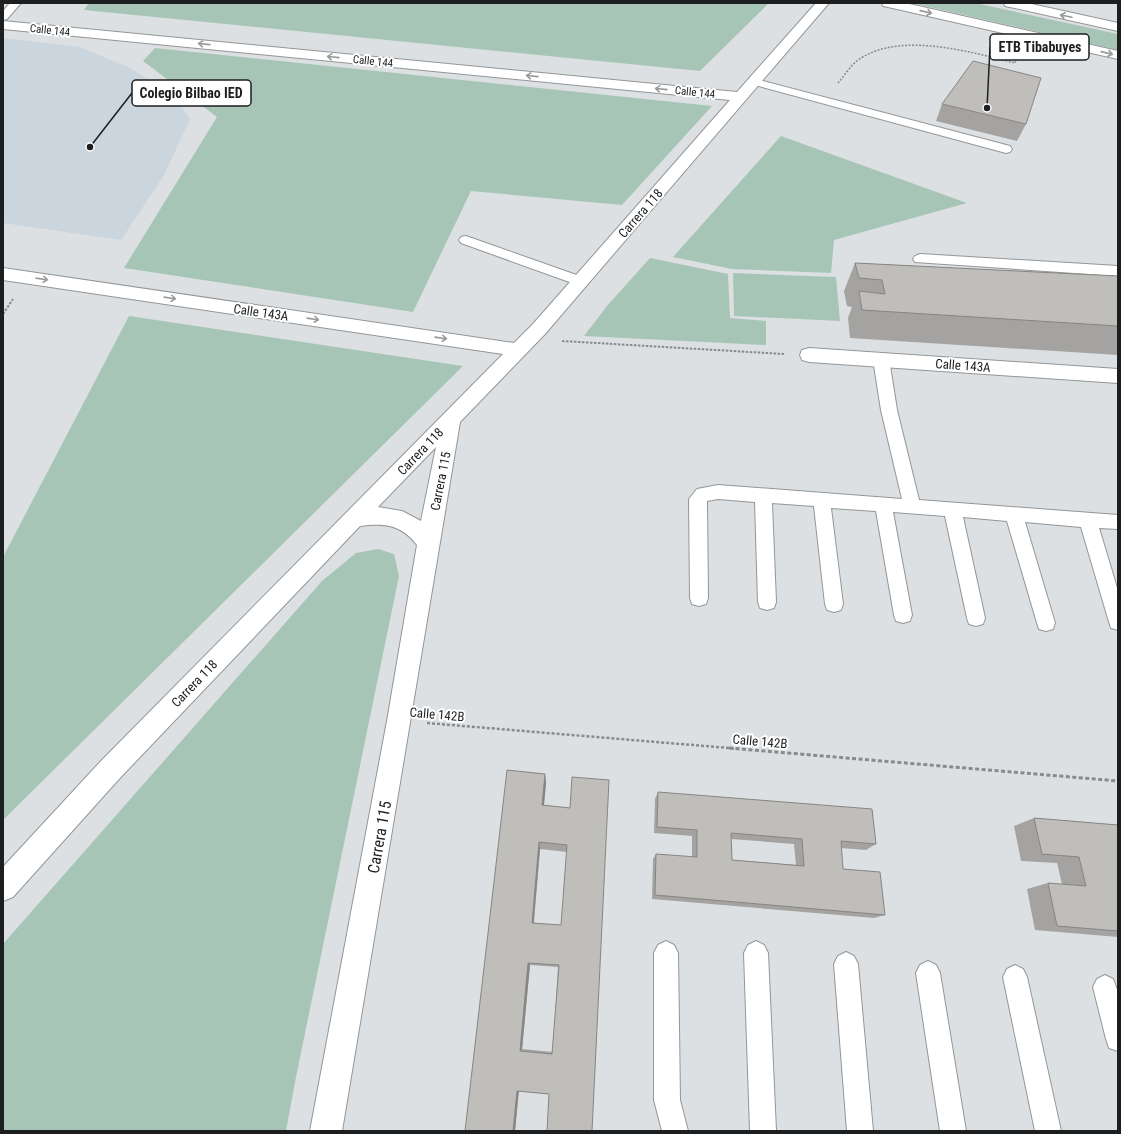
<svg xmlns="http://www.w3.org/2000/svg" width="1121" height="1134" viewBox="0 0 1121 1134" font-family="'Roboto Condensed',sans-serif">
  <rect width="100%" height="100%" fill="#dce0e2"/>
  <!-- built -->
  <path fill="#cbd5dd" d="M3,38L80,47L130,68L162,88L178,101L190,119L164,175L121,240L3,223Z"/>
  <!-- green -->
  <g fill="#a7c5b6">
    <path d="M89,3H769L700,71L84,10Z"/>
    <path d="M912,3H975L1118,34V50Z"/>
    <path d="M155,48L712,106L622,205L471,191L413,312L124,268L217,117L143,61Z"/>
    <path d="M781,136L967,203L834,240L831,273L732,269L673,257Z"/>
    <path d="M650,258L728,274L730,318L766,321V345L584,336L607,306Z"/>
    <path d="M733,273L836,277L840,321L734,316Z"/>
    <path d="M129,316L463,366L3,820V557Z"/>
    <path d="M378,549L394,554L399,576L296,1077L286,1131H3V944L322,581L356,553Z"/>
  </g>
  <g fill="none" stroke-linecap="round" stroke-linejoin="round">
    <!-- lane casing -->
    <g stroke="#939698" stroke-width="2">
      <g id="lane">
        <path d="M10,3H21L7,19L3,20V11Z"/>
        <path d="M755,79L1010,146L1012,149L1010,152L1006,153L751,84L749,82L751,80Z"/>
        <path d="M466,236L585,278L587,281L585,284L580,286L575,284L461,243L459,240L461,237Z"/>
        <path d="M920,254L1118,266V276L915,262L913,259L915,256Z"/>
        <path d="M881,353L886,355L889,359L897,410L919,500L1118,515V529L1099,528L1118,591V630L1111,628L1109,622L1081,527L1025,522L1055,623L1053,629L1046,631L1039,629L1037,623L1007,521L963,517L985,618L983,624L976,626L969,624L967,618L945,516L893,512L912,615L910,621L903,623L896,621L894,615L876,511L831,508L843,604L841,610L834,612L827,610L825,604L814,506L772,503L776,602L774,608L767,610L760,608L758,602L755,502L718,499L707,501L708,598L706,604L699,606L692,604L690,598L689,499L697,489L718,485L902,499L881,410L873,359L876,355Z"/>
        <path d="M666,941L674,945L678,953L680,1100L688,1131H662L654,1100V953L658,945Z"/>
        <path d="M756,941L764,945L768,953L776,1131H750L744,953L748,945Z"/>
        <path d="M846,952L854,956L858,964L873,1131H847L834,964L838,956Z"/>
        <path d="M928,961L936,965L940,973L966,1131H940L916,973L920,965Z"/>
        <path d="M1015,965L1023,969L1027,977L1061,1131H1035L1003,977L1007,969Z"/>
        <path d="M1105,975L1113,979L1118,992V1051L1109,1048L1106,1039L1093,987L1097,979Z"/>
      </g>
    </g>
    <!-- street casing -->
    <g stroke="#939698" stroke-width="2">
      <path id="street" d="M809,348L1118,369V383L809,362L802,360L800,355L802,350Z"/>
    </g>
    <!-- secondary casing -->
    <g stroke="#939698" stroke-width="2">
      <g id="secondary">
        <path d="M816,3H829L545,334L460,422L342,1131H310L387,721L417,545C401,524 384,523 360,526L119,779L13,897L3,901V867L101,761L503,354L3,280V268L514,343L533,324L730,100L3,29V21L737,92ZM436,447L421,521L402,511L378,507Z"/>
        <path d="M882,3H905L1118,51V59L888,7L883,6Z"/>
        <path d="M1004,3H1027L1118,23V31L1010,7L1005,6Z"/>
      </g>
    </g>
    <!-- path-far3 -->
    <path stroke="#888b8c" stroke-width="1.5" stroke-dasharray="2 1.5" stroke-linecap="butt" d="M838,83C845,75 851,64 861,58C902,32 971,52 1015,63L1018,54"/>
    <!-- path-far2 -->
    <g stroke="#888b8c" stroke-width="2" stroke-dasharray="2.5 1.5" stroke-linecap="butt">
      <path d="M3,314L13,299"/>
      <path d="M562,341L784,354"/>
    </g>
    <!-- path-far1 -->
    <path stroke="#888b8c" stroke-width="2.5" stroke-dasharray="3 2" stroke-linecap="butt" d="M427,723L741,749"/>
    <!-- path -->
    <path stroke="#888b8c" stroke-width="3" stroke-dasharray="4 2.5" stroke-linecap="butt" d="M729,748L1118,781"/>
    <!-- lane -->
    <use href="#lane" fill="#fff" fill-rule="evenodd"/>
    <!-- street -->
    <use href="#street" fill="#fff" fill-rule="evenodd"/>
    <!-- secondary -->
    <use href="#secondary" fill="#fff" fill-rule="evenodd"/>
  </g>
  <!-- wall -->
  <g fill="#a5a3a1" fill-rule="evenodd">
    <path d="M942,104L1026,124L1017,141L936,121Z"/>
    <path d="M855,263L1118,276V355L850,338L848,318L852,307L847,306L844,291Z"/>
    <path d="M545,774L546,783L544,805L570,808L609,780L549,1094L519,1091L515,1131H465ZM540,849L567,852L561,925L534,923ZM530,965L558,967L553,1052L522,1049Z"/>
    <path d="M658,792L876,844L866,850L841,848L843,869L885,915L874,918L652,899L653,859L656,854L692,857V836L654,833L655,799ZM731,839L794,844L796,865L732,860Z"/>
    <path d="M1034,818L1118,825V937L1035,930L1027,889L1048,883L1062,884L1057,863L1021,861L1014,826Z"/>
  </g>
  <!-- shaded-wall -->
  <g fill="#868583">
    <path d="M545,774L546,783L543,814L542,805Z"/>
    <path d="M539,842L540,849L533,927L532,923Z"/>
    <path d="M528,963L530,965L522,1049L520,1051Z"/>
    <path d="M519,1087L515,1131H513L517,1091Z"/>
  </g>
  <!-- building -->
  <g fill="#c0bebb" stroke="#868583" fill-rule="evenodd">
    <path d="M973,61L1041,78L1026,124L942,104Z"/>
    <path d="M855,263L1118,276V326L862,310L859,291L885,294L882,280L859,278Z"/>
    <path d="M507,770L545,774L542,805L570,808L572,777L609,780L592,1131H547L549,1094L517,1091L513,1131H465ZM539,842L567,845L561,925L532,923ZM528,963L559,965L552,1054L520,1051Z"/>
    <path d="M658,792L872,809L876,844L841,841L843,869L880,872L885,915L655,895L656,854L697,857V830L657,827ZM731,833L802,839L804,866L732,860Z"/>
    <path d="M1034,818L1118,825V931L1057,926L1048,883L1086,886L1079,857L1042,854Z"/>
  </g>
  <!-- one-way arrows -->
  <defs><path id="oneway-shaft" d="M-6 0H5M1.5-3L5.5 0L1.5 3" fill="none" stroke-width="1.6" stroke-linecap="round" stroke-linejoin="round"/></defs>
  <g stroke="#999a9a">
    <use href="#oneway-shaft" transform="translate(926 12) rotate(13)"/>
    <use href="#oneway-shaft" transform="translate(1066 16) rotate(-168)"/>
    <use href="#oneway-shaft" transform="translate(204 44) rotate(-174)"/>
    <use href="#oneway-shaft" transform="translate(1107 53) rotate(13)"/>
    <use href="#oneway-shaft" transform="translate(333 57) rotate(-174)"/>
    <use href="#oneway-shaft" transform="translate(532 76) rotate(-174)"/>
    <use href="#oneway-shaft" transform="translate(661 89) rotate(-174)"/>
    <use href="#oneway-shaft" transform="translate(42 279) rotate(8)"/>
    <use href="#oneway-shaft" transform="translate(170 298) rotate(8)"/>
    <use href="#oneway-shaft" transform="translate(313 319) rotate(8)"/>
    <use href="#oneway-shaft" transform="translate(441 338) rotate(8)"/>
  </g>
  <g text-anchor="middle" stroke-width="4" stroke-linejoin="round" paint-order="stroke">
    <!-- far-street labels -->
    <g font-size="11" fill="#1d1e1f" stroke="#fff">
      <text transform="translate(50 30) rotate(6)" y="4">Calle 144</text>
      <text transform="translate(373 61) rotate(6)" y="4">Calle 144</text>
      <text transform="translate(695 92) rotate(6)" y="4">Calle 144</text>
    </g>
    <!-- street labels -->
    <g font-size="13" fill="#1d1e1f" stroke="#fff">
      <text transform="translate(640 213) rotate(-49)" y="5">Carrera 118</text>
      <text transform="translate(261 312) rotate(8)" y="5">Calle 143A</text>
      <text transform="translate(963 365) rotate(4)" y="5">Calle 143A</text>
      <text transform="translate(420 451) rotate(-46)" y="5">Carrera 118</text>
      <text transform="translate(440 481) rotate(-79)" y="5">Carrera 115</text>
      <text transform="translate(194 683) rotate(-46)" y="5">Carrera 118</text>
      <text transform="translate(437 714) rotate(5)" y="5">Calle 142B</text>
      <text transform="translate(760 741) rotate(5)" y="5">Calle 142B</text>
    </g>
    <!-- near-street labels -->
    <g font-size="16" fill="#1d1e1f" stroke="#fff">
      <text transform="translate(379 837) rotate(-80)" y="6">Carrera 115</text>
    </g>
  </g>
  <!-- callouts -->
  <path fill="none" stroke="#1d1e1f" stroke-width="1.5" d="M987 108L990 47M90 147L132 93"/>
  <g fill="#1d1e1f" stroke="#fff" stroke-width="1.5">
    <circle cx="987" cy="108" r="4"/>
    <circle cx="90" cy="147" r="4"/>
  </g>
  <g fill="#fff" stroke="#1d1e1f" stroke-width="1.5">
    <rect x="990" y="34" width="99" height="26" rx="4"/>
    <rect x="132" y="80" width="119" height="26" rx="4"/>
  </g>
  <g font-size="14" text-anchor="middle" font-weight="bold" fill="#1d1e1f">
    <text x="1040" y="52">ETB Tibabuyes</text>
    <text x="191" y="98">Colegio Bilbao IED</text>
  </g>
  <!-- border -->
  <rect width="1121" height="1134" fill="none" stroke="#1d1e1f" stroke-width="8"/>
</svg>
